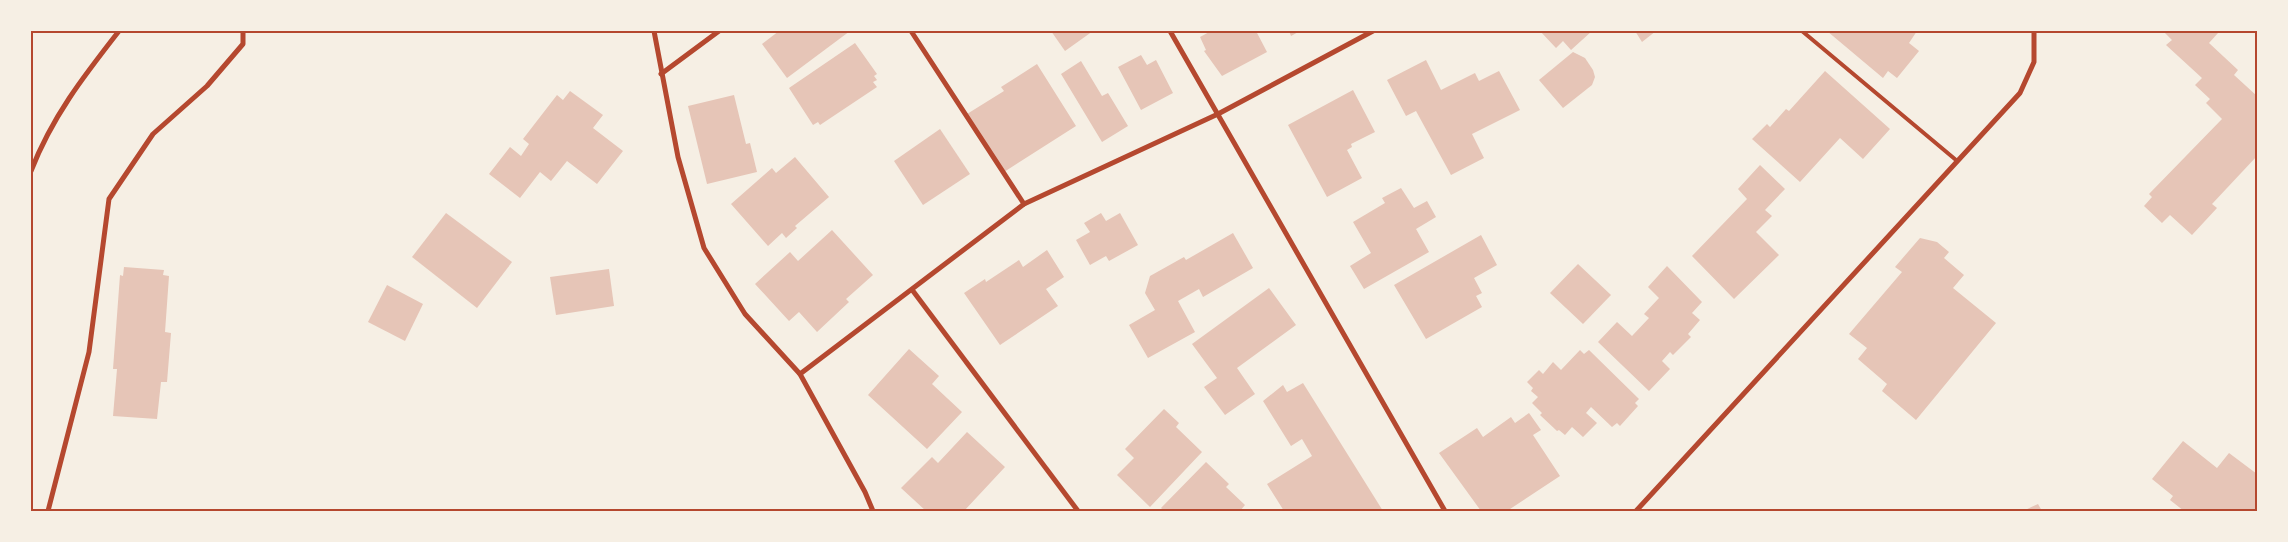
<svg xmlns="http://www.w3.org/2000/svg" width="2288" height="542" viewBox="0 0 2288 542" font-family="'Libre Baskerville',serif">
  <rect width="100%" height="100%" fill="#f6efe4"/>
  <!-- building -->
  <g fill="#e6c5b7">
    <path d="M779,31H850L787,78L762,44Z"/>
    <path d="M1051,31H1093L1065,51Z"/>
    <path d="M1211,31H1256L1267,52L1222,76L1204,51L1206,50L1200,37Z"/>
    <path d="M1289,31H1300L1291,36Z"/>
    <path d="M1540,31H1592L1571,50L1563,41L1556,48Z"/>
    <path d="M1635,31H1656L1642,42Z"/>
    <path d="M1827,31H1917L1909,43L1919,51L1897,78L1888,71L1883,78Z"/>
    <path d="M2163,31H2216L2218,33L2209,43L2238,70L2234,75L2257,96V156L2212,204L2217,208L2192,235L2170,215L2162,223L2144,206L2152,197L2149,194L2222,119L2206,103L2210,99L2195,85L2202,78L2166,45L2172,40Z"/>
    <path d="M855,43L877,74L874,76L877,80L873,82L877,87L820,125L818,122L813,125L789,88Z"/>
    <path d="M1573,52L1585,58L1593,70L1595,77L1592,85L1563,108L1539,80Z"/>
    <path d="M1141,55L1147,65L1156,60L1173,93L1141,110L1118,67Z"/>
    <path d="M1426,60L1441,90L1475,73L1479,81L1499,71L1520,110L1472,134L1484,158L1451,175L1416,111L1406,116L1387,80Z"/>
    <path d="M1081,61L1102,96L1108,93L1128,126L1102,142L1061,74Z"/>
    <path d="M1037,64L1076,126L1004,172L967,114L1004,91L1001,87Z"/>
    <path d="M1825,71L1890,129L1863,159L1840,138L1800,182L1752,139L1767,124L1770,127L1786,109L1789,111Z"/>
    <path d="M1353,90L1375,132L1351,144L1352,147L1347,150L1362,178L1327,197L1288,125Z"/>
    <path d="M570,91L603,115L593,128L623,151L597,184L567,161L551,181L540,172L520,198L489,174L510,147L521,156L529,144L523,139L557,95L563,100Z"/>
    <path d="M734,95L746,144L750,143L757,172L707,184L688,106Z"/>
    <path d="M940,129L970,174L923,205L894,161Z"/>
    <path d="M795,157L829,197L795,226L797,228L786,238L782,233L768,246L731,204L772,168L776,173Z"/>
    <path d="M1760,165L1785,189L1765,210L1772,216L1756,232L1779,255L1734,299L1692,256L1747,199L1738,189Z"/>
    <path d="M1401,188L1414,208L1427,201L1436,217L1416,229L1429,252L1364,289L1350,266L1371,253L1353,222L1385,203L1382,198Z"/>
    <path d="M446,213L512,262L477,308L412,257Z"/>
    <path d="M1101,213L1106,221L1120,213L1138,245L1109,261L1106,256L1090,265L1076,240L1090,232L1084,223Z"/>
    <path d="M832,230L873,275L846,299L849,302L817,332L799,312L789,321L755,284L790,252L798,261Z"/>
    <path d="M1233,233L1253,268L1203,297L1199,289L1178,301L1195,332L1148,358L1129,325L1155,310L1145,293L1150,276L1184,257L1186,260Z"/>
    <path d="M1481,235L1497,265L1474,278L1482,293L1476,296L1482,307L1426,339L1394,285Z"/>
    <path d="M1920,238L1937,242L1949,252L1944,258L1964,275L1953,288L1996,323L1916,420L1882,391L1887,384L1858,359L1867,348L1849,334L1902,272L1895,267Z"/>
    <path d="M1047,250L1064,277L1046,289L1058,306L1000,345L964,293L985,279L986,282L1019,260L1023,267Z"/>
    <path d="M1578,264L1611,295L1583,324L1550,293Z"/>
    <path d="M1667,266L1702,302L1692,313L1700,320L1688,334L1691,337L1673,355L1670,352L1662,361L1670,369L1649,391L1598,342L1617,322L1632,336L1649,318L1644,314L1659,298L1648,287Z"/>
    <path d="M124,267L164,270L163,275L169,276L165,332L171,333L167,382H161L157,419L113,416L117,369H113L120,275L123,276Z"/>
    <path d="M609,269L614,306L556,315L550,277Z"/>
    <path d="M387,285L423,304L405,341L368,322Z"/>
    <path d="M1269,288L1296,325L1237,368L1255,394L1225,415L1204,387L1217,378L1192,344Z"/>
    <path d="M909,349L939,376L932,384L962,412L927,449L868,395Z"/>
    <path d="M1580,350L1584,354L1589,350L1639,399L1635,403L1638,406L1620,426L1617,423L1612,427L1591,407L1586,413L1597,423L1583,437L1572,427L1565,435L1559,430L1557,431L1540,415L1542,413L1532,403L1538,397L1531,391L1533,388L1527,382L1539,370L1543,374L1553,362L1561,370Z"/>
    <path d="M1303,383L1383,511H1284L1267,484L1312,456L1302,439L1291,446L1263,401L1283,385L1287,392Z"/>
    <path d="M1164,409L1179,423L1176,427L1202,452L1150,507L1117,475L1134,458L1125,449Z"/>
    <path d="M1529,413L1541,430L1533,435L1560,476L1507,511L1492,509L1481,511L1439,453L1477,428L1483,437L1511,417L1515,423Z"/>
    <path d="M967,432L1005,467L964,511H926L901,488L932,457L938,463Z"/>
    <path d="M2183,441L2217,468L2229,453L2257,474V511H2184L2170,500L2173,496L2152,479Z"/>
    <path d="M1206,462L1229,484L1226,487L1245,505L1240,511H1164L1161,508Z"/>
    <path d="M2038,504L2042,511H2023Z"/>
  </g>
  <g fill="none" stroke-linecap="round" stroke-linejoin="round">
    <!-- service -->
    <path stroke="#b5482f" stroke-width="4" d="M1802,31L1956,160"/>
    <!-- minor -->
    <g stroke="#b5482f" stroke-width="5">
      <path d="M654,31L678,157L704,248L745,314L800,374L865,492L873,511"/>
      <path d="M911,31L1024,204"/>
      <path d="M1170,31L1445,511"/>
      <path d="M661,74L719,31"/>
      <path d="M31,171C52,117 83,77 119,31"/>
      <path d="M913,291L1078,511"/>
      <path d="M800,374L1024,204L1218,114L1373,31"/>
      <path d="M48,511L89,352L109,199L153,134L207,86L243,44V31"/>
      <path d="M1636,511L2020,93L2034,62V31"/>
    </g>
  </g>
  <!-- border -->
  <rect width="2288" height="542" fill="none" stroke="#f6efe4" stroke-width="65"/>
  <rect x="32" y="32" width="2224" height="478" fill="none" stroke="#b5482f" stroke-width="2"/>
</svg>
